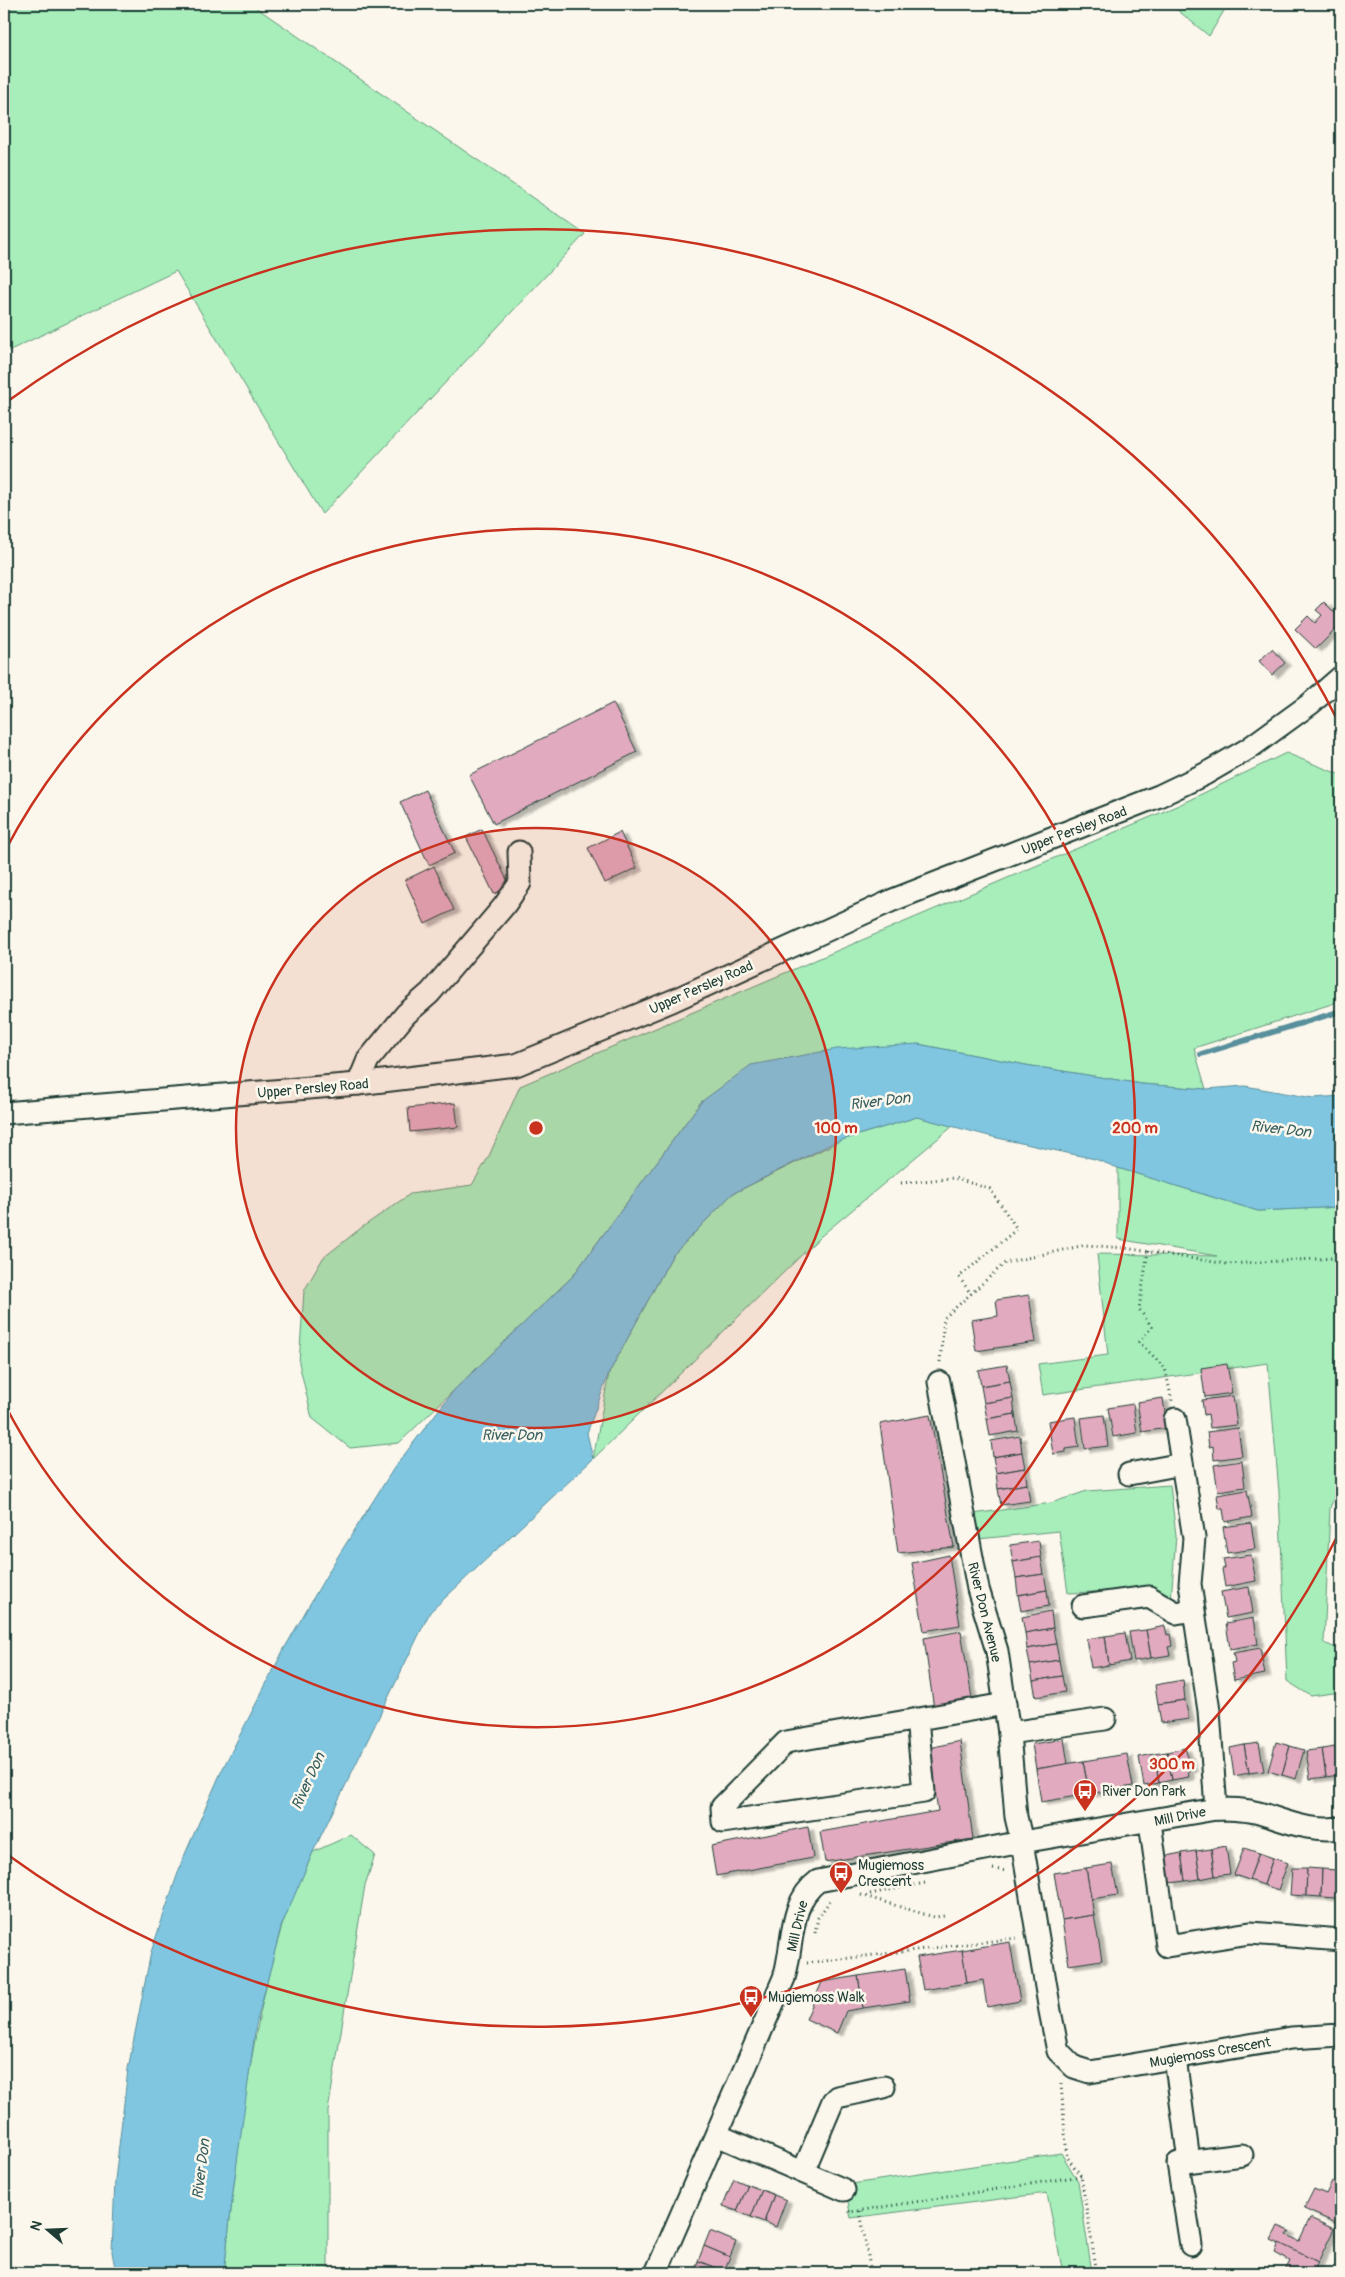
<svg xmlns="http://www.w3.org/2000/svg" width="1345" height="2277" viewBox="0 0 1345 2277" font-family="Pangolin,sans-serif">
  <defs>
    <filter id="shadow"><feDropShadow dx="5.5" dy="3" stdDeviation="1" flood-color="#0004"/></filter>
  </defs>
  <rect width="100%" height="100%" fill="#fbf7ec"/>
  <filter id="ink" filterUnits="userSpaceOnUse"><feTurbulence type="fractalNoise" baseFrequency=".02" numOctaves="2"/><feDisplacementMap in="SourceGraphic" scale="10" xChannelSelector="R" yChannelSelector="G"/><feConvolveMatrix kernelMatrix="1 2 1 2 8 2 1 2 1" color-interpolation-filters="sRGB"/></filter>
  <g filter="url(#ink)">
    <!-- green -->
    <g fill="#a7eebb" stroke="#639678">
      <path d="M4,4H251L585,234L322,514L176,271L4,353Z"/>
      <path d="M1170,4H1228L1209,36Z"/>
      <path d="M1286,753L1341,775V1001L1194,1048L1206,1089L1142,1084L1026,1065L918,1044L701,1102L572,1277L399,1443L350,1448L312,1418L299,1363L304,1291L323,1258L361,1228L410,1194L472,1185L489,1156L520,1086L1181,804Z"/>
      <path d="M917,1117L953,1126L821,1236L593,1459L609,1373L672,1256L732,1194L842,1140Z"/>
      <path d="M1118,1168L1258,1211L1341,1207V1479L1330,1508L1324,1643L1341,1650V1692L1311,1696L1287,1681L1279,1492L1268,1363L1043,1395L1038,1364L1108,1355L1097,1254L1217,1256L1118,1239Z"/>
      <path d="M1170,1485L1176,1535L1171,1601L1142,1590L1068,1593L1059,1531L978,1539L973,1514L1051,1503L1087,1491Z"/>
      <path d="M351,1835L375,1855L365,1885L328,2111V2273H224C237,2158 248,2041 281,1929C289,1903 303,1877 313,1852Z"/>
      <path d="M1061,2153L1078,2181L1092,2273H1063L1047,2193L851,2218L845,2185Z"/>
    </g>
    <!-- water -->
    <path fill="#80c6e1" stroke="#598f9c" d="M918,1044L1026,1065L1142,1084L1206,1089L1245,1086L1313,1098L1341,1096V1207L1258,1211L1118,1168L1095,1159L993,1137L917,1117L835,1142L732,1194L672,1256L609,1373L587,1433L593,1459L430,1612L313,1852L281,1927L256,2025L233,2191L224,2273H116L112,2252L115,2180L128,2069L151,1952L182,1861L222,1770L284,1649L330,1569L394,1468L454,1390L572,1277L701,1102L751,1065L837,1049Z"/>
    <g fill="none" stroke-linecap="round" stroke-linejoin="round">
      <!-- stream -->
      <path stroke="#598f9c" stroke-width="6" d="M1201,1054L1341,1011"/>
    </g>
    <!-- building -->
    <g fill="#e1aabe" stroke="#1f3d34" filter="url(#shadow)">
      <path d="M1324,602L1341,619V624L1316,649L1295,629L1308,616L1315,623L1322,615L1316,610Z"/>
      <path d="M1272,649L1285,663L1272,675L1259,661Z"/>
      <path d="M613,703L637,752L494,824L469,775Z"/>
      <path d="M425,790L455,853L429,865L400,802Z"/>
      <path d="M482,829L510,886L494,894L466,837Z"/>
      <path d="M620,832L637,868L605,883L588,848Z"/>
      <path d="M434,866L454,910L425,924L405,880Z"/>
      <path d="M455,1103L458,1127L410,1132L408,1108Z"/>
      <path d="M1029,1295L1036,1342L976,1351L971,1320L998,1316L996,1300Z"/>
      <path d="M1227,1364L1232,1393L1205,1397L1201,1368Z"/>
      <path d="M1007,1365L1010,1381L981,1386L978,1370Z"/>
      <path d="M1010,1381L1013,1398L984,1403L981,1386Z"/>
      <path d="M1233,1396L1237,1425L1210,1428L1208,1414L1204,1415L1202,1400Z"/>
      <path d="M1013,1398L1015,1414L987,1419L984,1403Z"/>
      <path d="M1163,1398L1167,1428L1142,1432L1137,1402Z"/>
      <path d="M1133,1404L1137,1433L1113,1437L1108,1408Z"/>
      <path d="M1015,1414L1018,1431L990,1436L987,1419Z"/>
      <path d="M930,1415L954,1547L898,1553L880,1424Z"/>
      <path d="M1104,1415L1108,1446L1085,1449L1081,1418Z"/>
      <path d="M1075,1417L1079,1447L1066,1449V1452L1053,1454L1048,1421Z"/>
      <path d="M1238,1428L1242,1456L1214,1460L1213,1446L1209,1447L1207,1432Z"/>
      <path d="M1020,1436L1022,1452L993,1457L991,1441Z"/>
      <path d="M1022,1452L1025,1468L996,1473L993,1457Z"/>
      <path d="M1242,1461L1245,1487L1218,1491L1214,1465Z"/>
      <path d="M1025,1468L1027,1484L998,1489L996,1473Z"/>
      <path d="M1027,1484L1030,1501L1001,1505L998,1489Z"/>
      <path d="M1247,1490L1252,1517L1225,1522L1223,1509H1219L1217,1495Z"/>
      <path d="M1251,1523L1255,1549L1227,1553L1223,1527Z"/>
      <path d="M1039,1541L1041,1557L1013,1562L1010,1545Z"/>
      <path d="M949,1555L960,1625L924,1631L912,1563Z"/>
      <path d="M1251,1555L1256,1581L1225,1587L1222,1569L1225,1568L1223,1559Z"/>
      <path d="M1041,1557L1044,1574L1016,1578L1013,1562Z"/>
      <path d="M1044,1574L1047,1590L1018,1595L1016,1578Z"/>
      <path d="M1249,1587L1253,1613L1226,1618L1221,1592Z"/>
      <path d="M1047,1590L1049,1606L1021,1611L1018,1595Z"/>
      <path d="M1051,1611L1053,1628L1025,1633L1022,1617Z"/>
      <path d="M1254,1618L1258,1644L1230,1649L1226,1623Z"/>
      <path d="M1165,1626L1167,1635L1170,1634L1172,1646L1168,1647L1170,1655L1151,1658L1146,1630Z"/>
      <path d="M1053,1628L1056,1644L1027,1649L1025,1633Z"/>
      <path d="M1146,1630L1151,1658L1134,1661L1129,1632Z"/>
      <path d="M961,1631L973,1704L934,1709L924,1638Z"/>
      <path d="M1125,1633L1130,1661L1109,1665L1105,1636Z"/>
      <path d="M1105,1636L1109,1665L1091,1668L1086,1639Z"/>
      <path d="M1056,1644L1059,1660L1030,1665L1027,1649Z"/>
      <path d="M1260,1648L1265,1674L1234,1680L1231,1663L1235,1662L1233,1653Z"/>
      <path d="M1059,1660L1062,1676L1033,1681L1030,1665Z"/>
      <path d="M1062,1676L1065,1692L1036,1697L1033,1681Z"/>
      <path d="M1183,1680L1185,1700L1158,1704L1155,1685Z"/>
      <path d="M1185,1700L1189,1719L1161,1723L1158,1704Z"/>
      <path d="M1064,1739L1068,1764L1036,1769L1032,1744Z"/>
      <path d="M960,1741L973,1839L825,1862L820,1832L938,1811L929,1748Z"/>
      <path d="M1276,1742L1290,1746L1282,1775L1268,1771Z"/>
      <path d="M1259,1743L1264,1771L1249,1773L1244,1745Z"/>
      <path d="M1244,1745L1249,1773L1234,1776L1230,1748Z"/>
      <path d="M1290,1746L1304,1750L1296,1779L1282,1775Z"/>
      <path d="M1335,1747L1339,1775L1326,1777L1322,1749Z"/>
      <path d="M1185,1748L1192,1769L1188,1770L1189,1777L1172,1780L1167,1752Z"/>
      <path d="M1322,1749L1326,1777L1310,1779L1306,1751Z"/>
      <path d="M1167,1752L1172,1780L1159,1783L1154,1754Z"/>
      <path d="M1127,1754L1133,1786L1089,1794L1083,1761Z"/>
      <path d="M1154,1754L1159,1783L1144,1786L1139,1757Z"/>
      <path d="M1083,1761L1089,1794L1041,1802L1036,1769Z"/>
      <path d="M808,1827L813,1858L716,1876L711,1846Z"/>
      <path d="M1226,1846L1230,1874L1215,1876L1211,1849Z"/>
      <path d="M1244,1848L1259,1853L1249,1880L1234,1875Z"/>
      <path d="M1211,1849L1215,1876L1200,1879L1196,1851Z"/>
      <path d="M1196,1851L1200,1879L1185,1881L1181,1853Z"/>
      <path d="M1181,1853L1185,1881L1170,1883L1166,1856Z"/>
      <path d="M1259,1853L1273,1858L1264,1885L1249,1880Z"/>
      <path d="M1273,1858L1288,1863L1278,1890L1264,1885Z"/>
      <path d="M1112,1864L1118,1895L1091,1899L1086,1868Z"/>
      <path d="M1086,1868L1094,1915L1062,1920L1054,1873Z"/>
      <path d="M1292,1868H1307L1306,1896L1290,1895Z"/>
      <path d="M1307,1868L1322,1869L1321,1897L1306,1896Z"/>
      <path d="M1322,1869L1337,1870L1336,1898L1321,1897Z"/>
      <path d="M1337,1870H1341V1898H1336Z"/>
      <path d="M1094,1915L1102,1960L1069,1965L1062,1920Z"/>
      <path d="M1010,1942L1020,2001L987,2007L983,1980L967,1983L962,1950Z"/>
      <path d="M962,1950L967,1983L923,1990L917,1957Z"/>
      <path d="M905,1969L910,2001L863,2008L858,1976Z"/>
      <path d="M858,1976L863,2008L846,2011L837,2033L806,2019L822,1982Z"/>
      <path d="M734,2179L748,2185L737,2211L723,2206Z"/>
      <path d="M1332,2182L1341,2186V2216L1338,2224L1304,2209L1314,2189L1326,2194Z"/>
      <path d="M748,2185L762,2190L751,2217L737,2211Z"/>
      <path d="M762,2190L774,2195L764,2222L751,2217Z"/>
      <path d="M774,2195L786,2200L776,2227L764,2222Z"/>
      <path d="M1310,2218L1334,2229L1318,2262L1271,2240L1278,2226L1290,2231L1287,2235L1299,2241Z"/>
      <path d="M710,2231L736,2242L730,2257L704,2246Z"/>
      <path d="M1279,2243L1318,2262L1313,2273H1284L1290,2261L1275,2253Z"/>
      <path d="M704,2246L730,2257L724,2271L698,2261Z"/>
      <path d="M698,2261L724,2271V2273H694Z"/>
    </g>
    <g fill="none" stroke-linecap="round" stroke-linejoin="round">
      <!-- minor casing -->
      <g stroke="#1f3d34" stroke-width="25">
        <g id="minor">
          <path d="M358,1084L368,1060L406,1014L430,993L504,906L520,883L519,852"/>
          <path d="M4,1113L358,1084L516,1065L672,1001L893,900L1159,796L1205,774L1248,749L1310,704L1341,677"/>
          <path d="M939,1382L978,1589L997,1651L1009,1733L1016,1817L1022,1842L1050,2011L1058,2051L1074,2067L1090,2072L1291,2038L1341,2035"/>
          <path d="M1175,1419L1194,1538L1190,1584L1209,1711L1216,1809"/>
          <path d="M1129,1474L1182,1464"/>
          <path d="M1083,1606L1149,1597L1176,1613L1193,1610"/>
          <path d="M917,1719L924,1792L723,1822L722,1807L786,1742L1005,1704"/>
          <path d="M1009,1733L1105,1719"/>
          <path d="M1150,1822L1167,1946L1250,1933L1341,1940"/>
          <path d="M1175,2058L1189,2161"/>
          <path d="M717,2135L844,2190"/>
          <path d="M803,2172L833,2101L837,2097L884,2087"/>
          <path d="M1191,2245L1178,2163L1242,2155"/>
          <path d="M656,2273L784,1978C794,1946 788,1903 818,1881L1022,1842L1216,1809C1231,1809 1245,1809 1259,1813C1289,1822 1308,1832 1341,1828"/>
        </g>
      </g>
      <!-- path -->
      <g stroke="#1f3d34" stroke-width="3" stroke-dasharray="1 4" stroke-linecap="butt">
        <path d="M901,1183L954,1178L990,1189L1017,1229L959,1277L971,1294"/>
        <path d="M1148,1251L1139,1309L1152,1327L1139,1342L1165,1368L1172,1401"/>
        <path d="M940,1362L944,1318L1005,1263L1085,1245L1125,1248L1227,1264L1333,1258L1341,1263"/>
        <path d="M993,1869L1007,1871"/>
        <path d="M870,1894L925,1883"/>
        <path d="M861,1895L934,1917L945,1916"/>
        <path d="M815,1933L818,1918L831,1899"/>
        <path d="M807,1963L1017,1938"/>
        <path d="M1061,2084L1067,2157L1081,2176L1097,2273"/>
        <path d="M849,2210L850,2212L1081,2176"/>
        <path d="M860,2211L871,2273"/>
      </g>
      <!-- minor -->
      <use href="#minor" stroke="#fbf7ec" stroke-width="21"/>
    </g>
  </g>
  <!-- distance rings -->
  <circle cx="536" cy="1128" r="300" fill="#c8321e" fill-opacity=".12"/>
  <g fill="none" stroke="#c8321e" stroke-width="2.5">
    <circle cx="536" cy="1128" r="300"/>
    <path d="M5 851A599 599 0 1 1 5 1405"/>
    <path d="M1341 1529A899 899 0 0 1 8 1855M8 401A899 899 0 0 1 1341 727"/>
  </g>
  <!-- icons -->
  <defs>
    <g id="bus-pin" transform="scale(1.25)"><path d="M0 17L-7.5 6A9.5 9.5 0 1 1 7.5 6Z" fill="#c8321e" stroke="#fbf7ec"/><path d="M-5-6H5V4H4V6H2V4H-2V6H-4V4H-5ZM-3.5-4V0h7V-4ZM-3.5 1.2v1.5H-2V1.2ZM2 1.2v1.5H3.5V1.2Z" fill="#fff"/></g>
  </defs>
  <g fill-rule="evenodd">
    <use href="#bus-pin" x="1085" y="1791"/>
    <use href="#bus-pin" x="841" y="1873"/>
    <use href="#bus-pin" x="751" y="1997"/>
  </g>
  <g text-anchor="middle" stroke-width="5" stroke-linejoin="round" paint-order="stroke">
    <!-- street labels -->
    <g font-size="14" fill="#1f3d34" stroke="#fbf7ec">
      <text transform="translate(1074 830) rotate(-21)" y="5">Upper Persley Road</text>
      <text transform="translate(701 987) rotate(-24)" y="5">Upper Persley Road</text>
      <text transform="translate(313 1088) rotate(-5)" y="5">Upper Persley Road</text>
      <text transform="translate(985 1612) rotate(76)" y="5">River Don Avenue</text>
      <text transform="translate(1180 1816) rotate(-11)" y="5">Mill Drive</text>
      <text transform="translate(797 1926) rotate(-77)" y="5">Mill Drive</text>
      <text transform="translate(1210 2052) rotate(-10)" y="5">Mugiemoss Crescent</text>
    </g>
    <!-- poi labels -->
    <g font-size="14" fill="#1f3d34" stroke="#fbf7ec" text-anchor="start">
      <text x="1102" y="1796">River Don Park</text>
      <text x="858" y="1870">Mugiemoss<tspan x="858" dy="16">Crescent</tspan></text>
      <text x="768" y="2002">Mugiemoss Walk</text>
    </g>
    <!-- water labels -->
    <g font-size="15" font-style="italic" fill="#375f5f" stroke="#fbf7ec">
      <text transform="translate(880 1101) rotate(-7)" y="5">River Don</text>
      <text transform="translate(1281 1129) rotate(6)" y="5">River Don</text>
      <text x="512" y="1440">River Don</text>
      <text transform="translate(308 1781) rotate(-66)" y="5">River Don</text>
      <text transform="translate(201 2169) rotate(-83)" y="5">River Don</text>
    </g>
  </g>
  <circle cx="536" cy="1128" r="8" fill="#c8321e" stroke="#fbf7ec" stroke-width="2.5"/>
  <g font-size="15" text-anchor="middle" font-weight="bold" fill="#c8321e" stroke="#fbf7ec" stroke-width="5" stroke-linejoin="round" paint-order="stroke">
    <text x="836" y="1133">100 m</text>
    <text x="1135" y="1133">200 m</text>
    <text x="1172" y="1769">300 m</text>
  </g>
  <!-- margin -->
  <rect width="1345" height="2277" fill="none" stroke="#fbf7ec" stroke-width="20"/>
  <rect x="10" y="10" width="1325" height="2257" fill="none" stroke="#1f3d34" stroke-width="2" filter="url(#ink)"/>
  <!-- north arrow -->
  <g transform="translate(48 2230) rotate(289)" stroke="#fbf7ec" stroke-width="4" paint-order="stroke">
  <path d="M0-4L9 19L0 12L-9 19Z" fill="#1f3d34"/>
  <text y="-8" font-size="14" font-weight="bold" text-anchor="middle" fill="#1f3d34">N</text>
  </g>
</svg>
